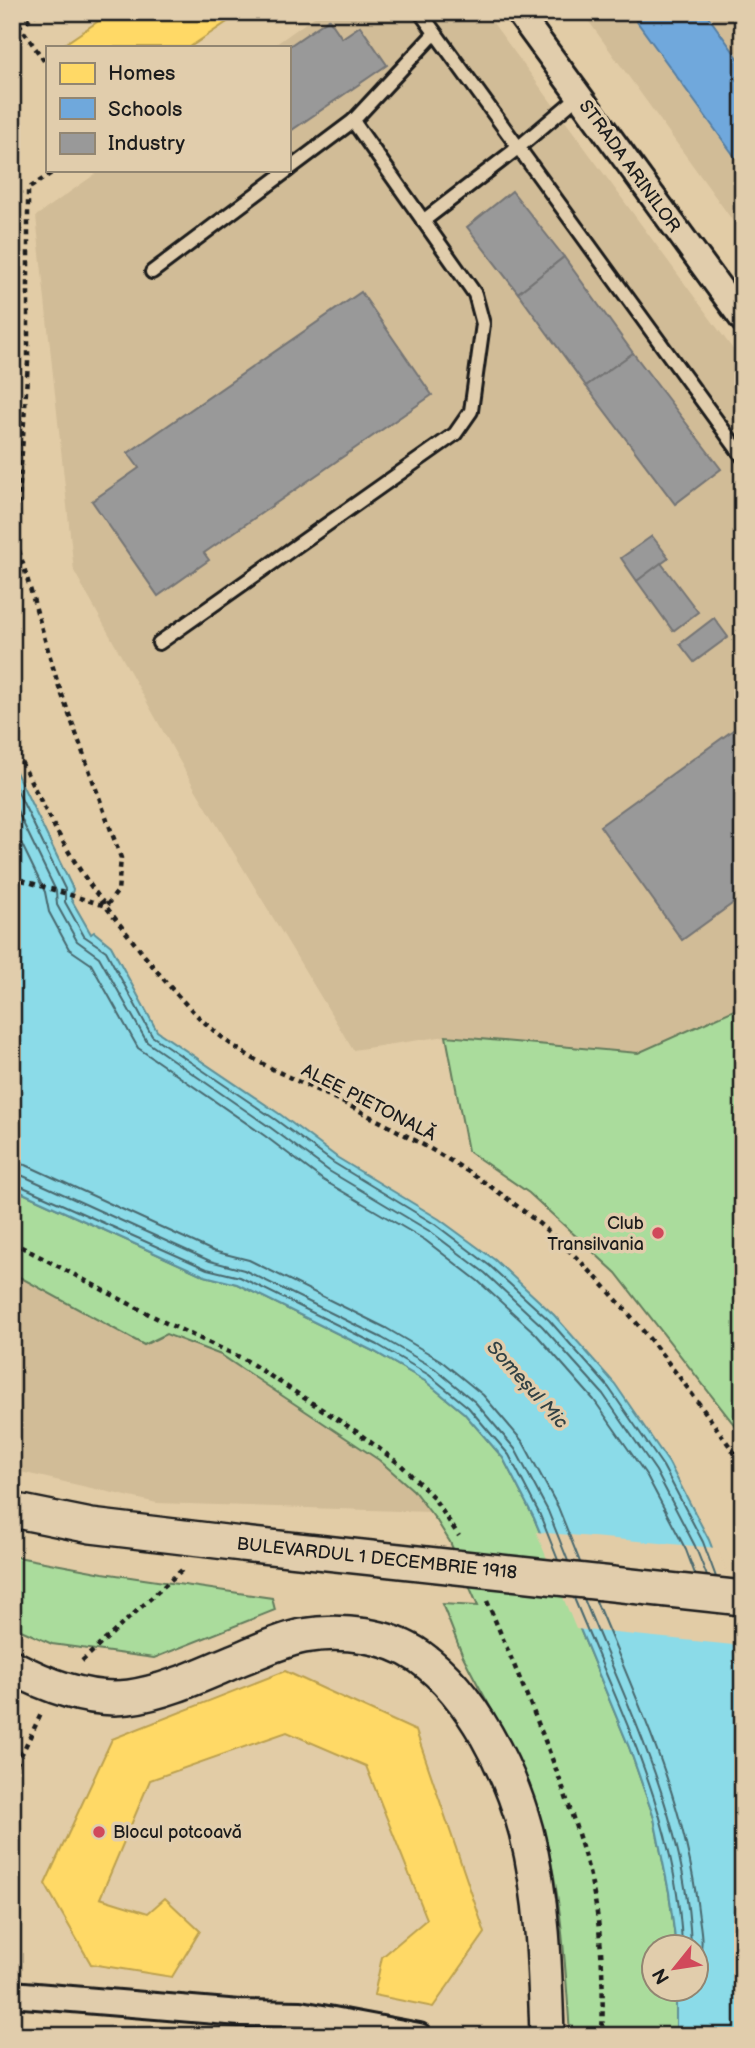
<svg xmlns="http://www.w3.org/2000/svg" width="755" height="2048" viewBox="0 0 755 2048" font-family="'Balsamiq Sans',sans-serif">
  <rect width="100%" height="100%" fill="#e2cca6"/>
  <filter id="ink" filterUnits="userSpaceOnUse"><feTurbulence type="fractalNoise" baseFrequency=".0143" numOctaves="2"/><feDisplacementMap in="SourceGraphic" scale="14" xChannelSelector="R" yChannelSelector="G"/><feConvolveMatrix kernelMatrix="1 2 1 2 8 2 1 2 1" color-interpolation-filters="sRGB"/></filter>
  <g filter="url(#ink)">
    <!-- built -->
    <g fill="#d1bc97">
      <path d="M321,12H485L743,363V1006L638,1053L446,1036L353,1050L194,787L74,571L36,216L101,170H289V47H272Z"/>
      <path d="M582,12H743V235Z"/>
      <path d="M12,1273L144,1345L166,1334L221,1355L379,1460L413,1490L431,1512L157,1503L12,1470Z"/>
    </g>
    <!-- green -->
    <g fill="#aadc9c" stroke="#637c5c" stroke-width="2">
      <path d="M743,1006V1436L616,1273L529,1193L468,1151L446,1036L638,1053Z"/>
      <path d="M12,1188L205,1276L237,1284L375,1352L425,1381L464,1413L503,1458L534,1518L629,1747L654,1818L669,1892L676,1946H654V1988L676,1989V2036H570C565,1954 560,1870 532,1793C515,1744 484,1700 462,1654C455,1637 449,1620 442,1604L478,1606L450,1542L437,1521L413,1490L379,1460L221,1355L166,1334L144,1345L12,1273Z"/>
      <path d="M12,1556L103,1573L272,1598L275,1610L154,1658L52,1644L12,1626Z"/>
    </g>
    <!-- water -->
    <path fill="#8bdbe8" stroke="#5f8f96" stroke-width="2" d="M12,764L73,889L71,899L91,934L94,932L111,946L157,1031L281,1115L338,1158L439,1219L495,1260L554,1315L615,1384L669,1463L709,1540L743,1629V2036H676V1989L696,1988V1946H676L669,1892L654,1818L629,1747L534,1518L503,1458L464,1413L425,1381L375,1352L237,1284L205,1276L12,1188Z"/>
    <!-- pier -->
    <path fill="#e2cca6" d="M536,1532L717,1548L743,1618V1646L576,1629Z"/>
    <!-- homes -->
    <g fill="#ffd966" stroke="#bba050" stroke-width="2">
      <path d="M112,12H242L190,47H60Z"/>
      <path d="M285,1671L416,1731L485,1933L433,2007L374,1995L382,1957L427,1919L366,1766L287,1732L150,1780L100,1898L148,1913L165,1898L200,1931L172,1977L91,1964L45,1884L112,1739Z"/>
    </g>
    <!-- schools -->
    <path fill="#6fa8dc" stroke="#567ea2" stroke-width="2" d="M644,12H705L743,65V168L635,19Z"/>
    <!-- industry -->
    <g fill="#999" stroke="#747474" stroke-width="2">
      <path d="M329,19L342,38L360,26L387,65L289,132L288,47Z"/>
      <path d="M512,191L564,257L518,293L467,227Z"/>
      <path d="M564,257L633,353L586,386L518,293Z"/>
      <path d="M361,292L432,395L204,553L209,560L158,596L92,501L139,468L128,453Z"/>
      <path d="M633,353L721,469L675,504L586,386Z"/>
      <path d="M652,536L669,558L637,581L621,558Z"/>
      <path d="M661,563L698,612L673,631L637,581Z"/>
      <path d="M714,618L728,637L694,662L680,644Z"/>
      <path d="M743,723V896L682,940L600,826Z"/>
    </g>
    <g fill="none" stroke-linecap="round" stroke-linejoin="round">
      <!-- shore -->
      <g stroke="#48686e" stroke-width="2">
        <path d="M12,780L65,889V902L84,936L106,951L152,1036L276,1120L334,1163L436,1225L490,1266L549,1320L609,1388L663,1466L703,1542L716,1577"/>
        <path d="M12,800L56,891L57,905L77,941L99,957L147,1042L271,1128L329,1171L431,1232L485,1273L542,1326L603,1394L656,1471L695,1546L707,1576"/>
        <path d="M12,824L45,892L49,912L69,949L91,964L138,1048L265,1136L323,1180L425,1240L478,1281L535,1333L594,1400L647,1476L686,1550L695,1574"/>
        <path d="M12,1163L26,1165L213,1251L249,1260L386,1328L440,1360L483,1395L523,1442L558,1507L580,1562"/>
        <path d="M12,1173L21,1175L210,1261L244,1270L382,1338L434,1368L475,1402L515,1449L548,1511L568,1561"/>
        <path d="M12,1182L207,1269L240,1277L378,1345L429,1375L468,1407L509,1455L540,1515L558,1560"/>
        <path d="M574,1598C620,1710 678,1823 682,1946"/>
        <path d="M584,1599C630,1711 687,1824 691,1946"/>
        <path d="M596,1601C638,1702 685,1801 698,1910C700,1928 706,1947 696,1962"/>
      </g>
      <!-- lane casing -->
      <g stroke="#1c1c1c" stroke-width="18">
        <g id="lane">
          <path d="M420,12L743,457"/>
          <path d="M289,169L353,121L435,33"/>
          <path d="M423,221L519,147L579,96"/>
          <path d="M152,272L288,170"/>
          <path d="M159,643L455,434L471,411L483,324L475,294L353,121"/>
        </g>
      </g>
      <!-- street casing -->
      <g stroke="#1c1c1c" stroke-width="30">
        <g id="street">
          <path d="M518,12L743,320"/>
          <path d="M12,1994L240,2013L301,2014L419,2036"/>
        </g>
      </g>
      <!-- secondary casing -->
      <g stroke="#1c1c1c" stroke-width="38">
        <g id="secondary">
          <path d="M12,1510L91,1526L242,1544"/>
          <path d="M12,1667C46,1685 90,1702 129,1697C168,1692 207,1672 244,1657C263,1649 283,1640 303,1636C341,1629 389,1635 420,1657C472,1694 510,1771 526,1831C543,1898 545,1967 547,2036"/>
        </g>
      </g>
      <!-- path -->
      <g stroke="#1c1c1c" stroke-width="4.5" stroke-dasharray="5 5" stroke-linecap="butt">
        <path d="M38,12L20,26L47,65"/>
        <path d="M12,744C30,778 46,814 66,847C87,884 114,917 140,950C173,992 207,1032 254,1059C282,1075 311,1087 340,1101C401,1132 463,1164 517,1206C609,1276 677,1372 743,1465"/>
        <path d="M12,877L106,906L118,891L121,858L57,681L16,540L28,362V189L56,170"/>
        <path d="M12,1242L164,1322L244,1359L357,1432L401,1465L433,1497L459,1536"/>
        <path d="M487,1601C523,1687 561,1771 586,1861C602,1917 604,1978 602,2036"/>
        <path d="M82,1661L184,1568"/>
        <path d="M12,1774L42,1712"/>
      </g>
      <!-- lane -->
      <use href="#lane" stroke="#e1cdac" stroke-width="12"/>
      <!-- street -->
      <use href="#street" stroke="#e1cdac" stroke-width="24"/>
      <!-- secondary -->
      <use href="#secondary" stroke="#e1cdac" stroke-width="33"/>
      <!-- secondary-bridge casing -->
      <g stroke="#1c1c1c" stroke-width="38" stroke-linecap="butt">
        <path id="secondary-bridge" d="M242,1544L743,1598"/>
      </g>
      <!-- secondary-bridge -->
      <use href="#secondary-bridge" stroke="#e1cdac" stroke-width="33"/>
    </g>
  </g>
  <!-- markers -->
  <g fill="#d1495b" stroke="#e1cdac" stroke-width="2.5">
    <circle cx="658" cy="1233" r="7"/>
    <circle cx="99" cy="1832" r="7"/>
  </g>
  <g text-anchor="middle" stroke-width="7" stroke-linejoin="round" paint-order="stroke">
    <!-- street labels -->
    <g font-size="18" fill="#1c1c1c" stroke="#e1cdac">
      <text transform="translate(630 166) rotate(54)" y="6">STRADA ARINILOR</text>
      <text transform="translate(369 1102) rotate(27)" y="6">ALEE PIETONALĂ</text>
      <text transform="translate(377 1558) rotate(6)" y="6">BULEVARDUL 1 DECEMBRIE 1918</text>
    </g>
    <!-- poi labels -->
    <g font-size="18" fill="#1c1c1c" stroke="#e1cdac" text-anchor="end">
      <text x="644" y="1229">Club<tspan x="644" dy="21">Transilvania</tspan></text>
      <text x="113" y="1838" text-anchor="start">Blocul potcoavă</text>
    </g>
    <!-- water labels -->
    <g font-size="19" font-style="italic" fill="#324245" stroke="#e1cdac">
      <text transform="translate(528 1384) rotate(48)" y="7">Someșul Mic</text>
    </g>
  </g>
  <!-- margin -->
  <rect width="755" height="2048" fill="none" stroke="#e1cdac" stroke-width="42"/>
  <rect x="21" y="21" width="713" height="2006" fill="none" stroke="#1c1c1c" stroke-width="2.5" filter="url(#ink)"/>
  <!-- legend -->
  <rect x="46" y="46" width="245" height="126" fill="#e1cdac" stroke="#928672" stroke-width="2"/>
  <rect x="60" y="63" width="35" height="21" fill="#ffd966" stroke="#928672" stroke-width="2"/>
  <text x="108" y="80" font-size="21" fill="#1c1c1c">Homes</text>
  <rect x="60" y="98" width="35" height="21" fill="#6fa8dc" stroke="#928672" stroke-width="2"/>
  <text x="108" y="116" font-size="21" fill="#1c1c1c">Schools</text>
  <rect x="60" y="133" width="35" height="21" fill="#999999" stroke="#928672" stroke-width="2"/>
  <text x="108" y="150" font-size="21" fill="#1c1c1c">Industry</text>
  <!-- north arrow -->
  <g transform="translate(675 1968) rotate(240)"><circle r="33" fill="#e1cdac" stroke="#928672" stroke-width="2"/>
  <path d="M0-5L12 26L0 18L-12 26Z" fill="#d1495b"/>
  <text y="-10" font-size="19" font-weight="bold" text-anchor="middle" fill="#1c1c1c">N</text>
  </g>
</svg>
